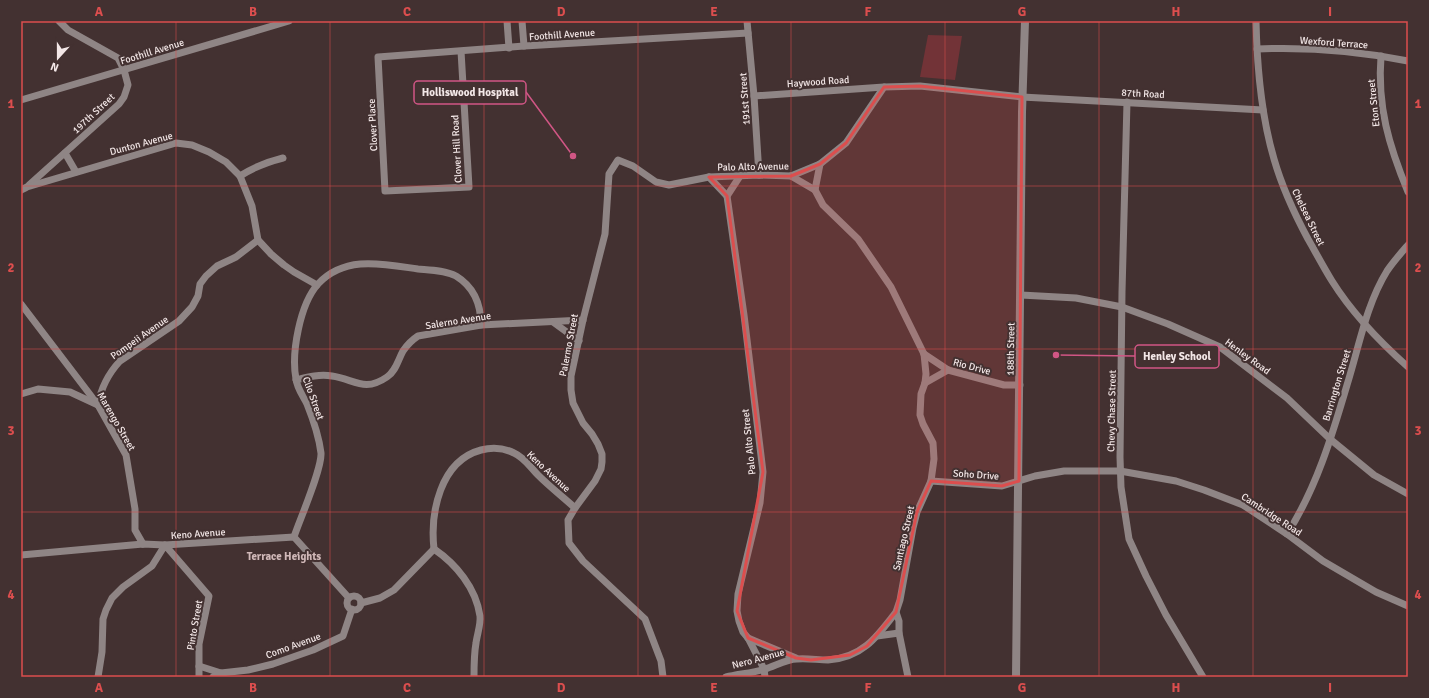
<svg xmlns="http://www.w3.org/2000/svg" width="1429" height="698" viewBox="0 0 1429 698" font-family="Signika,sans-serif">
  <rect width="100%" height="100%" fill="#433131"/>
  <!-- green -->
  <path fill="#723337" d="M928,35L962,36L955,80L920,77Z"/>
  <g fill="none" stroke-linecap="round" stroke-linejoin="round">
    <!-- minor -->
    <g stroke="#8f8585" stroke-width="7">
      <path d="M507,21L509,48"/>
      <path d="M522,21L524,46"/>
      <path d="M747,21L754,96L759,175"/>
      <path d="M1256,21C1257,67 1261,115 1274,159C1282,187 1294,213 1308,239C1316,253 1324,268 1332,281C1352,313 1380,342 1408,367"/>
      <path d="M1257,49C1307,47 1359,51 1408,61"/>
      <path d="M461,51L469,187L385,191L378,57L524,46L748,33"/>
      <path d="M1381,56C1377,106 1389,146 1408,192"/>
      <path d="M754,96L884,87"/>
      <path d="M21,100L289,21"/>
      <path d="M1127,102L1122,292L1120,457L1121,487L1129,539L1146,576L1166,615L1203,677"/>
      <path d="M65,153L76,172"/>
      <path d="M240,176C254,167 267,162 283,158"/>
      <path d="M791,176L815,190L823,205L858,239L891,287L924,354L926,374L925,383L921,394L920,415L923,424L933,443L934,459L931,481L917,512L913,528L900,600L896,612L899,621V633L908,677"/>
      <path d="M709,177L727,196L744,315L763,472L760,503L738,594L737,611L739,621L743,632L748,638L764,669L765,677"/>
      <path d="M29,185L119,104L124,97L128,85L124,70L118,58L68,30L59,21"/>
      <path d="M21,190L27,187L176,143L192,145L209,152L226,162L240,176L252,206L258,240L271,254L284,265L294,272L317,285"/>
      <path d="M815,190L820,164"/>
      <path d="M727,196L740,176"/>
      <path d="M1021,295L1076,298L1122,307L1168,324L1220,347L1287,398L1330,439L1374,475L1408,494"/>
      <path d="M21,304L98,405L126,455L135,509V530L143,544"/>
      <path d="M553,322L579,341"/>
      <path d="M924,354L948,370L1004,385H1020"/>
      <path d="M296,380C308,377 319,374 332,376C354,379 364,393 387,377C396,371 398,360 403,351C407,345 412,340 418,336L481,325L583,320"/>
      <path d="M925,383L948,370"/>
      <path d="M21,394L38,389L70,392L98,405C101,387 108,374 120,361L179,321L192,307L198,296L200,284L206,276L217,266L236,257L258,240"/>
      <path d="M931,481L1002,486L1035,476L1064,471H1120L1176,481L1204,490L1243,505L1287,534L1323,561L1376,592L1408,606"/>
      <path d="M1287,534C1316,489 1332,436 1347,385C1359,347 1366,305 1387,271C1393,262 1401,253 1408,245"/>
      <path d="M294,537C300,519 322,469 321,453C319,437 313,419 307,404C303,396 297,388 296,379C291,353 300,304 318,284C345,255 383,264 418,269C430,270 445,270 456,276C474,287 481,305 481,325"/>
      <path d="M434,549C430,513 440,461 481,450C492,447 504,448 514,453C525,458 530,467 538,475C550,487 563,497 575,508"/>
      <path d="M434,549C456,564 476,588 480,616C481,624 477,635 476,643C474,654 474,666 474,677"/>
      <path d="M21,555L143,544L165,545L294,537L349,598"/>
      <circle cx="354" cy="603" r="7"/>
      <path d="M361,603L380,598L394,590L434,549"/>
      <path d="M877,636L899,633"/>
      <path d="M748,638L796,658"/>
      <path d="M199,666L221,673"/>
      <path d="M98,677L102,652L103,619L106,610L112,598L123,587L152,566L165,545L209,596L199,644V677"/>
      <path d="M213,677L221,673L248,670L273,664L313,650L343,636L352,609"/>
      <path d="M663,677L661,661L645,619L583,561L569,543L568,520L575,508L595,481L601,469L602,462V454L598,444L592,434L583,423L573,403L571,390V376L583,320L605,234L609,174L618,160L633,166L656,182L669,185L709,177L759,175L791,176L820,164L846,143L884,87L920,86L1022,97L1263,110"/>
      <path d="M726,677C739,674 752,673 765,669C775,666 787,659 797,659C807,658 818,660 828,660C862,658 877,637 896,612"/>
    </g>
    <!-- tertiary -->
    <path stroke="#8f8585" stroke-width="8" d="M1016,677L1022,112L1025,21"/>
  </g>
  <!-- marked area -->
  <path fill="#dc4e4e" fill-opacity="0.2" stroke="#dc4e4e" stroke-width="3" stroke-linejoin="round" d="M920,86L1022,97L1019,481L1002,486L931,481L917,512L896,612L867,646L850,655L811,660L796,658L748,638L737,611L763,472L727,196L709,177L791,176L820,164L846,143L884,87Z"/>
  <!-- grid -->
  <path fill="none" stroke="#dc4e4e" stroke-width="1" stroke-opacity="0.55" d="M176,21V677M330,21V677M484,21V677M638,21V677M791,21V677M945,21V677M1099,21V677M1253,21V677M21,186H1408M21,349H1408M21,512H1408"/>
  <g text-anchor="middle" stroke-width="4" stroke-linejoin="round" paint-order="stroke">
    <!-- street labels -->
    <g font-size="10" fill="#f3e7e7" stroke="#433131">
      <text transform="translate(562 34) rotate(-4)" y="4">Foothill Avenue</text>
      <text transform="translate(1334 42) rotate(4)" y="4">Wexford Terrace</text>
      <text transform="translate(152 51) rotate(-17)" y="4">Foothill Avenue</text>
      <text transform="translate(818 81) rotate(-4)" y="4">Haywood Road</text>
      <text transform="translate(1143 93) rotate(3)" y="4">87th Road</text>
      <text transform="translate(744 99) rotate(-94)" y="4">191st Street</text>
      <text transform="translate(1373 103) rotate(-96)" y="4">Eton Street</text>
      <text transform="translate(93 113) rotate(-43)" y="4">197th Street</text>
      <text transform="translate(372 125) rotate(-93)" y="4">Clover Place</text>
      <text transform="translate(141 143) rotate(-15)" y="4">Dunton Avenue</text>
      <text transform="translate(456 149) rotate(-93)" y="4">Clover Hill Road</text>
      <text transform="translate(753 166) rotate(-1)" y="4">Palo Alto Avenue</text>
      <text transform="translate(1309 217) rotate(64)" y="4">Chelsea Street</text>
      <text transform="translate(458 320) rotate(-9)" y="4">Salerno Avenue</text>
      <text transform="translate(139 337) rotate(-35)" y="4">Pompeii Avenue</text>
      <text transform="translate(568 345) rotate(-79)" y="4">Palermo Street</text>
      <text transform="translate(1010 349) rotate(-89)" y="4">188th Street</text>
      <text transform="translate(1248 356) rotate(36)" y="4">Henley Road</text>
      <text transform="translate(972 366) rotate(15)" y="4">Rio Drive</text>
      <text transform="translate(1336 385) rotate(-73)" y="4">Barrington Street</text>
      <text transform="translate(314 398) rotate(70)" y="4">Clio Street</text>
      <text transform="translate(1111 411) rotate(-89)" y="4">Chevy Chase Street</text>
      <text transform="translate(117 421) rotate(60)" y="4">Marengo Street</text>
      <text transform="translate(748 442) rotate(-96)" y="4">Palo Alto Street</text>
      <text transform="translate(549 471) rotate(43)" y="4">Keno Avenue</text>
      <text transform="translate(976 474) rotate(4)" y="4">Soho Drive</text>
      <text transform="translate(1272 514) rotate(33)" y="4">Cambridge Road</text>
      <text transform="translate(198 533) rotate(-4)" y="4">Keno Avenue</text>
      <text transform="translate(903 538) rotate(-77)" y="4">Santiago Street</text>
      <text transform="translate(194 625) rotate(-80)" y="4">Pinto Street</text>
      <text transform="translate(293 645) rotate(-20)" y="4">Como Avenue</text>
      <text transform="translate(758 658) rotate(-15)" y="4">Nero Avenue</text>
    </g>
    <!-- neighbourhood labels -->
    <g font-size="11" font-weight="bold" fill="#d0b8b8" stroke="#433131">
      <text x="284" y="560">Terrace Heights</text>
    </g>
  </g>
  <!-- callouts -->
  <path fill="none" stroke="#d15685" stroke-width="1.5" d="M573 156L526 92M1056 355L1135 356"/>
  <g fill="#d15685" stroke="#433131" stroke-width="1.5">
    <circle cx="573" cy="156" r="4"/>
    <circle cx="1056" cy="355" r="4"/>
  </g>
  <g fill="#433131" stroke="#d15685" stroke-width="1.5">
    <rect x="414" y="81" width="112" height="23" rx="4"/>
    <rect x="1135" y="345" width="84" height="23" rx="4"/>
  </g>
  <g font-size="11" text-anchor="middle" font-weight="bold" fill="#f3e7e7">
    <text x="470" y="96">Holliswood Hospital</text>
    <text x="1177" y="360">Henley School</text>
  </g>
  <!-- border -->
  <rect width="1429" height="698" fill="none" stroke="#433131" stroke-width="44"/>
  <!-- north arrow -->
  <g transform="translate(58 58) rotate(201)" stroke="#433131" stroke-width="3" paint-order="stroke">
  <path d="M0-3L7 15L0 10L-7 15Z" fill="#f3e7e7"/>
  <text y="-6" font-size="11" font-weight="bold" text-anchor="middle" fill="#f3e7e7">N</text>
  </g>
  <rect x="22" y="22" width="1385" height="654" fill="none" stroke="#dc4e4e" stroke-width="1.5"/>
  <g font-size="13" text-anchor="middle" font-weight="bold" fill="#dc4e4e">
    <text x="99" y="16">A</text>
    <text x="253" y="16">B</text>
    <text x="407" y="16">C</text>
    <text x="561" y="16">D</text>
    <text x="714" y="16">E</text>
    <text x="868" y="16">F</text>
    <text x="1022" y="16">G</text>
    <text x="1176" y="16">H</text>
    <text x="1330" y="16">I</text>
    <text x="11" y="108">1</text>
    <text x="1418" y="108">1</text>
    <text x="11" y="272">2</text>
    <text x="1418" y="272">2</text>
    <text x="11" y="435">3</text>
    <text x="1418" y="435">3</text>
    <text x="11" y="599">4</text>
    <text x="1418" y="599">4</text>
    <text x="99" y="692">A</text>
    <text x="253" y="692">B</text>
    <text x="407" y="692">C</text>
    <text x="561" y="692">D</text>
    <text x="714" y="692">E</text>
    <text x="868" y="692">F</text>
    <text x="1022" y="692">G</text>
    <text x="1176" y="692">H</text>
    <text x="1330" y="692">I</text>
  </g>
</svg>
